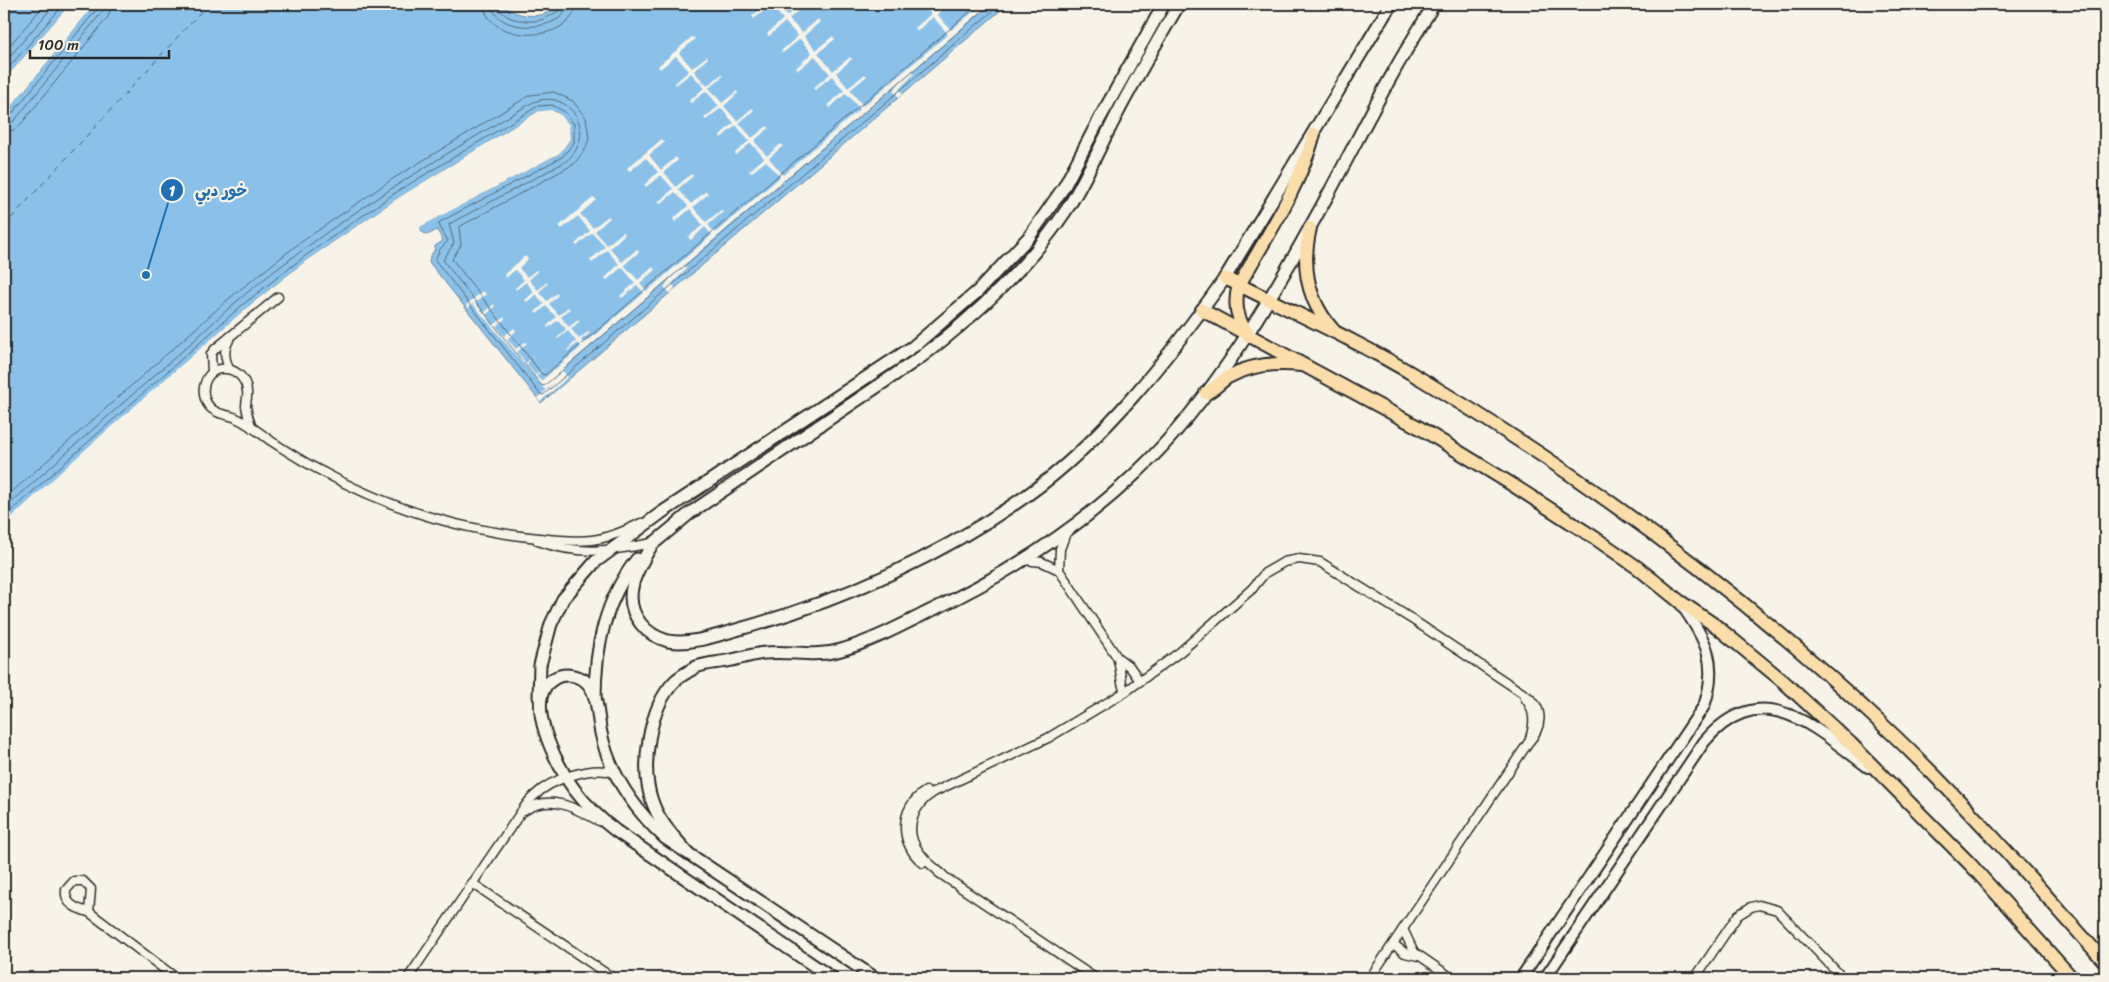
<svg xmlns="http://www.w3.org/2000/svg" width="2109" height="982" viewBox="0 0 2109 982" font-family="Sriracha,'Playpen Sans Arabic',sans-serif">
  <rect width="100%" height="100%" fill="#f7f3e8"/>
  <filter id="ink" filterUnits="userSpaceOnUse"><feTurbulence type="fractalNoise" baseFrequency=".02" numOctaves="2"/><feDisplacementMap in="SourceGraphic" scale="10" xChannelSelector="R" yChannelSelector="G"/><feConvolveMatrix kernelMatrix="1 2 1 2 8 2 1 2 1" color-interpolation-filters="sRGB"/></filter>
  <g filter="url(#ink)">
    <!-- water -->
    <g fill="#8bc1e9" stroke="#65859d">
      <path d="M4,4H70L4,80Z"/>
      <path d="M95,4H501C516,17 544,22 558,4H1008L541,403L429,262L430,256L434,251L435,246L443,241L437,230L427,235L419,230V227L560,153L570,139C568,118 561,109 539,111L401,196L307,260L244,310L4,524V115Z"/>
    </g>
    <!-- pier -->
    <g fill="#f7f3e8">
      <path d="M70,4H73L4,83V80Z"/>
      <path d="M91,4H95L4,115V111Z"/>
      <path d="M767,4H776L787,16L802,4H805L789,19L802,33L818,19L820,22L804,36L816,50L833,36L835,39L818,53L833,71L850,57L852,59L836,73L848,88L865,74L867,76L850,90L863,106L948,34L933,17L917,31L915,28L931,14L923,4H928L935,11L944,4H948L937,14L951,30L983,4H990L912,71L914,74L899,89L903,94L899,97L893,91L901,81L684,265L686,269L672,284L675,288L670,293L664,287L673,275L562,370L568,377L540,402L537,398L556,381L545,390L473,304L468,308L466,305L483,291L486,294L475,303L484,313L494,304L495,306L486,315L494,325L504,317L505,319L496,326L504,336L514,328L516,331L507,339L516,349L525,342L527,343L517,352L526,363L535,355L527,364L535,375L546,367L536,376L541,381L581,347L578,343L568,351L567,350L576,341L568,331L558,339L557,338L566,329L558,320L548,328L547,326L556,317L546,306L537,314L535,312L544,304L536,294L527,302L525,300L534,292L526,282L516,290L515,288L524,280L515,270L506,278L504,275L525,256L528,259L519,268L527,277L536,270L538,271L529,280L538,290L547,282L548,283L539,292L547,301L557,293L558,295L549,304L559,315L568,307L570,309L561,317L569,327L579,319L580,321L571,329L579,339L589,331L590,333L581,340L584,344L644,293L637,285L622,298L620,296L635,283L622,267L607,280L605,278L619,264L607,250L592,263L590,260L605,247L592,233L577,246L575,244L590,231L578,216L562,229L559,226L594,197L596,200L580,214L593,228L608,216L610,218L595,231L607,245L623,232L625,234L610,248L622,262L637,249L639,252L624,265L638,280L653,267L655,270L640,283L647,291L712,235L705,227L691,240L688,237L703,225L690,209L675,222L673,219L688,206L675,192L660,204L658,202L673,189L661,175L646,187L644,185L658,172L646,158L630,171L627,168L662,139L665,142L649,155L661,170L676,157L678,160L664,172L676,187L691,174L693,176L678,189L691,204L706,191L708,194L693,207L706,222L721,210L723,212L708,225L715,233L780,177L766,161L751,173L749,171L764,158L751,143L736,155L735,153L749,141L736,125L721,138L720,135L734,123L721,108L706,120L704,118L719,106L706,91L691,103L689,101L704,88L691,73L676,85L675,83L689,71L676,56L660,69L658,66L692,37L695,39L679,53L692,68L707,56L708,58L694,71L707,86L722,74L723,76L709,88L722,103L737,91L738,93L724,106L737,121L752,108L754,110L739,123L752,138L767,126L769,128L754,141L767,156L781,144L783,146L769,158L783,175L860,109L846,93L830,108L828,105L844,91L832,76L815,90L813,88L830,74L815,56L798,70L796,68L812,53L800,39L783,53L781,51L798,36L785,22L769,36L767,34L783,19L771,5L754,19L752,16Z"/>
      <path d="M551,110L561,115L569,125L570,139L560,153L420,227L421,233L427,235L424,237L417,231L418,225L558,151L567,138L566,126L560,117L551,113L540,114L402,198L309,262L219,333L160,388L4,526V524L87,448L244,310L307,260L401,196L539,111Z"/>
    </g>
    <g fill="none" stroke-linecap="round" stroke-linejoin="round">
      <!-- shore -->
      <g stroke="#516777" stroke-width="1">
        <path d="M484,4C486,45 574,44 576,4"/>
        <path d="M492,4C493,35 566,33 568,4"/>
        <path d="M498,4C500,21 531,24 544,19C549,17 554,13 559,11L562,4"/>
        <path d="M4,52L45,4"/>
        <path d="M4,63L55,4"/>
        <path d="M4,73L64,4"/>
        <path d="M4,118L10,116L97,9L98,4"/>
        <path d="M4,124H9L15,120L102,12L104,4"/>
        <path d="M4,132L14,130L21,124L108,17L112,4"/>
        <path d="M4,499L232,296L297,245L391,180L530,95L554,92L573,101L586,118L589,138L586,148L574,164L459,227L461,245L452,259L542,374L545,375L979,4"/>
        <path d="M4,509C62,456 122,404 181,352C200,336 217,318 236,302C256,285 278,268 300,252C372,198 451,151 528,105C566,82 602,133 565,162L449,224L454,243L443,260L541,385L544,386L991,4"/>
        <path d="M4,517L241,306L305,256L398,191L538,106L552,105L565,112L574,124V143L562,157L440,222L439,225L448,241L440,249L435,260L540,394L543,395L1001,4"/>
      </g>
      <!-- ferry -->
      <path stroke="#485864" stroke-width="1" stroke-dasharray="6 5" stroke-linecap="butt" d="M4,226L208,4"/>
      <!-- minor casing -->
      <g stroke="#2b2b2b" stroke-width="11">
        <g id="minor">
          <path d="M229,369C225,358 223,351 229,340"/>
          <path d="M212,372L211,354L215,349L278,297"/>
          <path d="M252,428C249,420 247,414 246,406C246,401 248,396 247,391C246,379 237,370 226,369C202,366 196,401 215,411C221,415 230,415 236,418C249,424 260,433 271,441C288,452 305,463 323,472C389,508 464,531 539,538C556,540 574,542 592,540C609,538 625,531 641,523"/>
          <path d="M538,541C579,556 611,551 652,543"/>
          <path d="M1024,560L1042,562L1059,570L1117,657C1121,668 1120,682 1125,692"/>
          <path d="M1059,570L1060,549L1066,533"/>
          <path d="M1251,590L1265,573L1284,562L1299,559L1320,562L1410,618L1527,696C1545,709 1542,728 1528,743L1370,978"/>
          <path d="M1118,658L1130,667L1140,681"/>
          <path d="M1525,698C1535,711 1535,723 1530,738"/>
          <path d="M524,811C550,793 575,808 599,821"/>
          <path d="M923,863C899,844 898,808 926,791"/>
          <path d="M939,873L1095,978"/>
          <path d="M943,875C935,868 926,862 920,853C903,832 912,805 934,792L1048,738L1125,692L1180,652L1253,588"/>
          <path d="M74,881H83L91,889L89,912C77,909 64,904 66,890Z"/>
          <path d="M472,883L613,978"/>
          <path d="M89,912L176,978"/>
          <path d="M1403,929L1414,952L1452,978"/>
          <path d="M1393,944L1405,953L1418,956"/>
          <path d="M408,978L519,815C523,809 528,801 534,796C551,779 592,765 615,773"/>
          <path d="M1695,978L1738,915L1751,907L1759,905L1777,910L1843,978"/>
        </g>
      </g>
      <!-- tertiary casing -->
      <g stroke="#2b2b2b" stroke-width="14">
        <g id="tertiary">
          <path d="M1521,978L1704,706C1719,663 1706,639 1681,604"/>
          <path d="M1545,978L1704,742C1762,674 1815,728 1868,767"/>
        </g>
      </g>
      <!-- secondary casing -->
      <g stroke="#2b2b2b" stroke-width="15">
        <g id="secondary">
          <path d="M653,543C638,568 619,597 641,624C648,633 657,638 668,641C690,645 715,636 736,630C839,602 939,557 1026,496C1103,442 1171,354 1225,278L1391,4"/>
          <path d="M648,548L690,513L921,357C973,318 1031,264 1067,209C1084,183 1096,154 1111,126C1132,84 1156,44 1179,4"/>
          <path d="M539,697L540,665L551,624L563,599L595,562L661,513L914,346L978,291L1029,237L1064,187L1100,118L1164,4"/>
          <path d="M595,698C595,647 605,600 637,559"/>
          <path d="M688,853C674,837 659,822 652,801C640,767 649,707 675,681C680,676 689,671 696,667C706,663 717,663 727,661C740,659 752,654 765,653C790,650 815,658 841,650C870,642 900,626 928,612C1002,577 1074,532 1134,475C1218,396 1274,293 1329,193C1350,154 1370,114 1392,75C1405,51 1420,28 1434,4"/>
          <path d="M832,978L616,831C600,819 586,805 574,789C557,766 520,696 555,678C564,673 575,675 584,680C599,691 597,717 601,733C610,775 634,809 665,838L875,978"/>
        </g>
      </g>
      <!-- primary casing -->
      <g stroke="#2b2b2b" stroke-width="16">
        <g id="primary">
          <path d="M1310,228C1301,266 1307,301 1334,331"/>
          <path d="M1225,278C1291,311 1358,341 1421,379C1587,478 1744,595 1885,727C1963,800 2034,882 2105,962"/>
          <path d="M1202,310L1420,428L1508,482L1595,538L1638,568L1679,601L1716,626L1784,682L1850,743L1971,865L2072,978"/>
          <path d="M1247,332C1236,318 1234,302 1239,285C1267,236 1299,188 1314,134"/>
          <path d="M1206,393C1215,389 1220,382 1228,377C1251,364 1275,362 1301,365"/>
        </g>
      </g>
      <!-- minor -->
      <use href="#minor" stroke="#f7f3e8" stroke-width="8"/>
      <!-- tertiary -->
      <use href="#tertiary" stroke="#f7f3e8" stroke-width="10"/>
      <!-- secondary -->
      <use href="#secondary" stroke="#f7f3e8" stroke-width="11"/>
      <!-- primary -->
      <use href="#primary" stroke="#faddab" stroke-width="12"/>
    </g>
  </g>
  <!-- callouts -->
  <path fill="none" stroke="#1f6fb2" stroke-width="2" d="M146 275L172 190"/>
  <g fill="#1f6fb2" stroke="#f7f3e8" stroke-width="2">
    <circle cx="146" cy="275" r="5"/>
    <circle cx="172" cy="190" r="12"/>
  </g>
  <g font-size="15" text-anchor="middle" font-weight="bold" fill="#fff">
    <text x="172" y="196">1</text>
  </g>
  <g font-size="16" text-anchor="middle" font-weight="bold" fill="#1f6fb2" stroke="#f7f3e8" stroke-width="4.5" stroke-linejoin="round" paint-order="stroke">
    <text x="221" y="196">خور دبي</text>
  </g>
  <!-- margin -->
  <rect width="2109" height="982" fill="none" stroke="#f7f3e8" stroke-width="20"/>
  <rect x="10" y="10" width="2089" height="962" fill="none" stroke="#2b2b2b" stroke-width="2" filter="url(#ink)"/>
  <!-- scale -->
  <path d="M30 50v8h139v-8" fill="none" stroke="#2b2b2b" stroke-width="2.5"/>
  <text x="38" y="50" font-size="15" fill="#2b2b2b" stroke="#f7f3e8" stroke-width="4" paint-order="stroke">100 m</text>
</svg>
